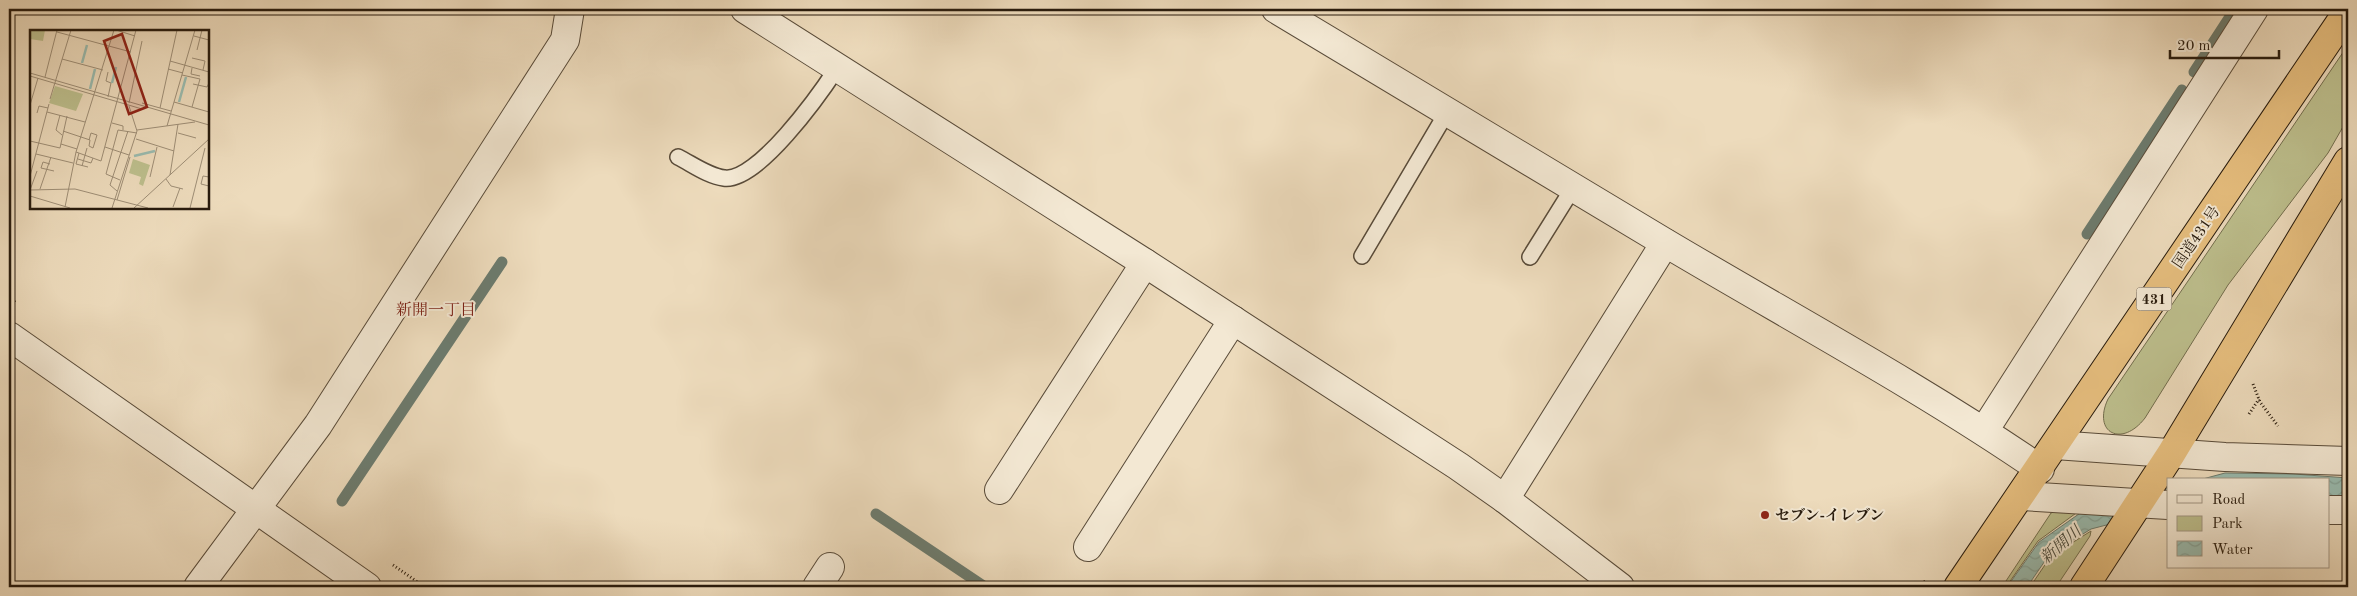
<svg xmlns="http://www.w3.org/2000/svg" width="2357" height="596" viewBox="0 0 2357 596" font-family="'Old Standard TT','Noto Serif JP',serif">
  <defs>
    <pattern id="water-waves" width="16" height="10" patternUnits="userSpaceOnUse" patternTransform="scale(1.25)"><rect width="16" height="10" fill="#99bbaf"/><path d="M0 5q4-4 8 0t8 0" fill="none" stroke="#84a095"/></pattern>
  </defs>
  <rect width="100%" height="100%" fill="#eddbbc"/>
  <filter id="stains"><feTurbulence type="fractalNoise" baseFrequency=".004" numOctaves="4"/><feColorMatrix values="0 0 0 0 .2 0 0 0 0 .09 0 0 0 0 .02 0 0 0 .5 -.17"/></filter>
  <radialGradient id="worn" r=".72"><stop offset=".6" stop-color="#630" stop-opacity="0"/><stop offset="1" stop-color="#630" stop-opacity=".3"/></radialGradient>
  <!-- green -->
  <g fill="#bdbf8d" stroke="#726d4d">
    <path d="M2348,45V118L2328,153L2228,285L2145,418C2122,448 2092,433 2108,399Z"/>
    <path d="M2066,506L2083,508L2038,541L2006,587H2002L2051,513Z"/>
    <path d="M2091,531L2090,536L2056,587H2030L2051,556Z"/>
  </g>
  <!-- water -->
  <g fill="url(#water-waves)" stroke="#6c7b6e">
    <path d="M2225,473L2294,474L2348,478V497L2328,496V480H2199Z"/>
    <path d="M2168,488V509L2091,529L2049,555L2027,587H2007L2039,542L2086,509Z"/>
  </g>
  <g fill="none" stroke-linecap="round" stroke-linejoin="round">
    <!-- stream -->
    <g stroke="#6c7b6e" stroke-width="11">
      <path d="M2194,72L2235,9"/>
      <path d="M2087,234L2182,90"/>
      <path d="M342,501L502,262"/>
      <path d="M876,514L985,587"/>
    </g>
    <!-- service casing -->
    <g stroke="#594b39" stroke-width="18">
      <g id="service">
        <path d="M678,157C692,164 708,176 724,178C757,183 820,94 837,68"/>
        <path d="M1362,256L1447,112"/>
        <path d="M1530,257L1573,188"/>
      </g>
    </g>
    <!-- minor casing -->
    <g stroke="#594b39" stroke-width="30">
      <g id="minor">
        <path d="M745,9L1145,263L1458,466L1505,499L1620,587"/>
        <path d="M1276,9C1405,87 1534,165 1664,242C1790,317 1919,386 2040,469"/>
        <path d="M1984,431L2254,9"/>
        <path d="M2055,445L2225,457L2348,461"/>
        <path d="M999,490L1145,263"/>
        <path d="M2022,496L2168,505"/>
        <path d="M1505,499L1665,243"/>
        <path d="M2328,510H2348"/>
        <path d="M1088,547L1233,320"/>
        <path d="M198,587L318,425L565,40L570,9"/>
        <path d="M817,587L830,567"/>
      </g>
    </g>
    <!-- tertiary casing -->
    <g stroke="#594b39" stroke-width="30">
      <path id="tertiary" d="M9,336L367,587"/>
    </g>
    <!-- trunk casing -->
    <g stroke="#281b0d" stroke-width="30">
      <g id="trunk">
        <path d="M1958,587L2348,11"/>
        <path d="M2084,587L2171,454L2348,161"/>
      </g>
    </g>
    <!-- path -->
    <g stroke="#281b0d" stroke-width="3" stroke-dasharray="1 2.5" stroke-linecap="butt">
      <path d="M9,297L16,303"/>
      <path d="M2253,384L2260,402L2278,426"/>
      <path d="M2249,414L2259,399"/>
      <path d="M393,565L425,587"/>
      <path d="M1920,587L1926,580"/>
    </g>
    <!-- service -->
    <use href="#service" stroke="#f3e8d3" stroke-width="15"/>
    <!-- minor -->
    <use href="#minor" stroke="#f3e8d3" stroke-width="28"/>
    <!-- tertiary -->
    <use href="#tertiary" stroke="#f3e8d3" stroke-width="28"/>
    <!-- trunk -->
    <use href="#trunk" stroke="#e6be7e" stroke-width="28"/>
  </g>
  <!-- markers -->
  <circle fill="#8f2418" stroke="#f3e8d3" stroke-width="2" cx="1765" cy="515" r="5"/>
  <g text-anchor="middle" stroke-width="4" stroke-linejoin="round" paint-order="stroke">
    <!-- shield labels -->
    <rect fill="#f3e8d3" stroke="#655848" stroke-width="1" x="2136.5" y="287.5" width="35" height="23" rx="4"/>
    <g font-size="14" font-weight="bold" fill="#281b0d">
      <text x="2154" y="304">431</text>
    </g>
    <!-- street labels -->
    <g font-size="15" fill="#281b0d" stroke="#f3e8d3">
      <text transform="translate(2196 237) rotate(-56)" y="5">国道431号</text>
    </g>
    <!-- poi labels -->
    <g font-size="15" font-weight="bold" fill="#281b0d" stroke="#f3e8d3" text-anchor="start">
      <text x="1775" y="520">セブン-イレブン</text>
    </g>
    <!-- neighbourhood labels -->
    <g font-size="16" fill="#7a1f14" stroke="#f3e8d3">
      <text x="436" y="315">新開一丁目</text>
    </g>
    <!-- water labels -->
    <g font-size="16" font-style="italic" fill="#4a4b3e" stroke="#f3e8d3">
      <text transform="translate(2060 544) rotate(-41)" y="6">新開川</text>
    </g>
  </g>
  <!-- overview -->
  <g transform="translate(30 30)">
    <rect width="179" height="179" fill="#eddbbc"/>
    <path d="M0,0H15L13,11L0,9ZM25,56L53,64L46,81L19,73ZM103,129L120,135L113,156L109,154L111,147L99,143Z" fill="#bdbf8d"/>
    <path fill="none" stroke="#99bbaf" stroke-width="2.5" d="M52,33L57,15M82,53L86,37M60,59L65,39M149,72L156,47M104,126L125,121"/>
    <path fill="none" stroke="#9e8e76" stroke-width="1" d="M86,0L105,6M27,2L101,22M164,6L179,10M167,20L172,0M162,28L175,31L173,40M32,29L73,40M140,31L179,42M162,38L161,44L170,46M138,39L153,43M0,43L179,95M152,45L170,49L162,77M0,46L112,79M15,47L27,0M163,54L177,57L179,53M78,67L81,53L76,51L78,42M20,69L41,0M144,72L179,82M99,73L112,11M112,73L130,78M0,75L8,48M141,81L130,78L147,0M17,82L55,92M7,83L9,76L18,78M30,85L26,100L32,105M82,93L93,96V100M137,96L165,0M107,100L165,92M33,101L60,110L59,116L63,118L67,105L61,103L59,110M148,103L166,108M106,109L144,121M0,111L30,118L37,86M31,114L47,119M75,117L99,125M46,122L71,131L106,0M49,123L46,134L58,137M6,124L43,133M48,129L61,133L63,128M20,134L13,132L11,138L24,141M52,136L57,118M140,145L148,94M0,146L19,74M120,147L127,117M179,147L173,146L171,154L179,156M136,149L141,156L153,159M90,150L76,144L88,100L107,103M10,159L21,127M0,160L45,159L118,178M0,160L7,141M87,161L80,155L98,101M0,166L40,178M87,170L100,127M35,177L46,122L84,0M143,177L150,158M82,178L107,101L99,76M104,178L179,109M160,178L175,118"/>
    <path fill="#8f2418" fill-opacity="0.15" stroke="#8f2418" stroke-width="2.5" d="M92,4L117,77L99,84L74,11Z"/>
    <rect width="179" height="179" fill="none" stroke="#281b0d" stroke-width="2.5"/>
  </g>
  <!-- margin -->
  <rect width="2357" height="596" fill="none" stroke="#eddbbc" stroke-width="30"/>
  <rect x="10" y="10" width="2337" height="576" fill="none" stroke="#281b0d" stroke-width="2.5"/>
  <rect x="15" y="15" width="2327" height="566" fill="none" stroke="#281b0d"/>
  <!-- legend -->
  <rect x="2167" y="478" width="162" height="90" fill="#f3e8d3" stroke="#a29684"/>
  <rect x="2177" y="495" width="25" height="8" fill="#f3e8d3" stroke="#a29684"/>
  <text x="2212" y="504" font-size="15" fill="#281b0d">Road</text>
  <rect x="2177" y="516" width="25" height="15" fill="#bdbf8d" stroke="#a29684"/>
  <text x="2212" y="528" font-size="15" fill="#281b0d">Park</text>
  <rect x="2177" y="541" width="25" height="15" fill="url(#water-waves)" stroke="#a29684"/>
  <text x="2212" y="554" font-size="15" fill="#281b0d">Water</text>
  <!-- scale -->
  <path d="M2170 50v8h109v-8" fill="none" stroke="#281b0d" stroke-width="2.5"/>
  <text x="2177" y="50" font-size="15" fill="#281b0d" stroke="#f3e8d3" stroke-width="4" paint-order="stroke">20 m</text>
  <rect width="100%" height="100%" filter="url(#stains)"/>
  <rect width="100%" height="100%" fill="url(#worn)"/>
</svg>
